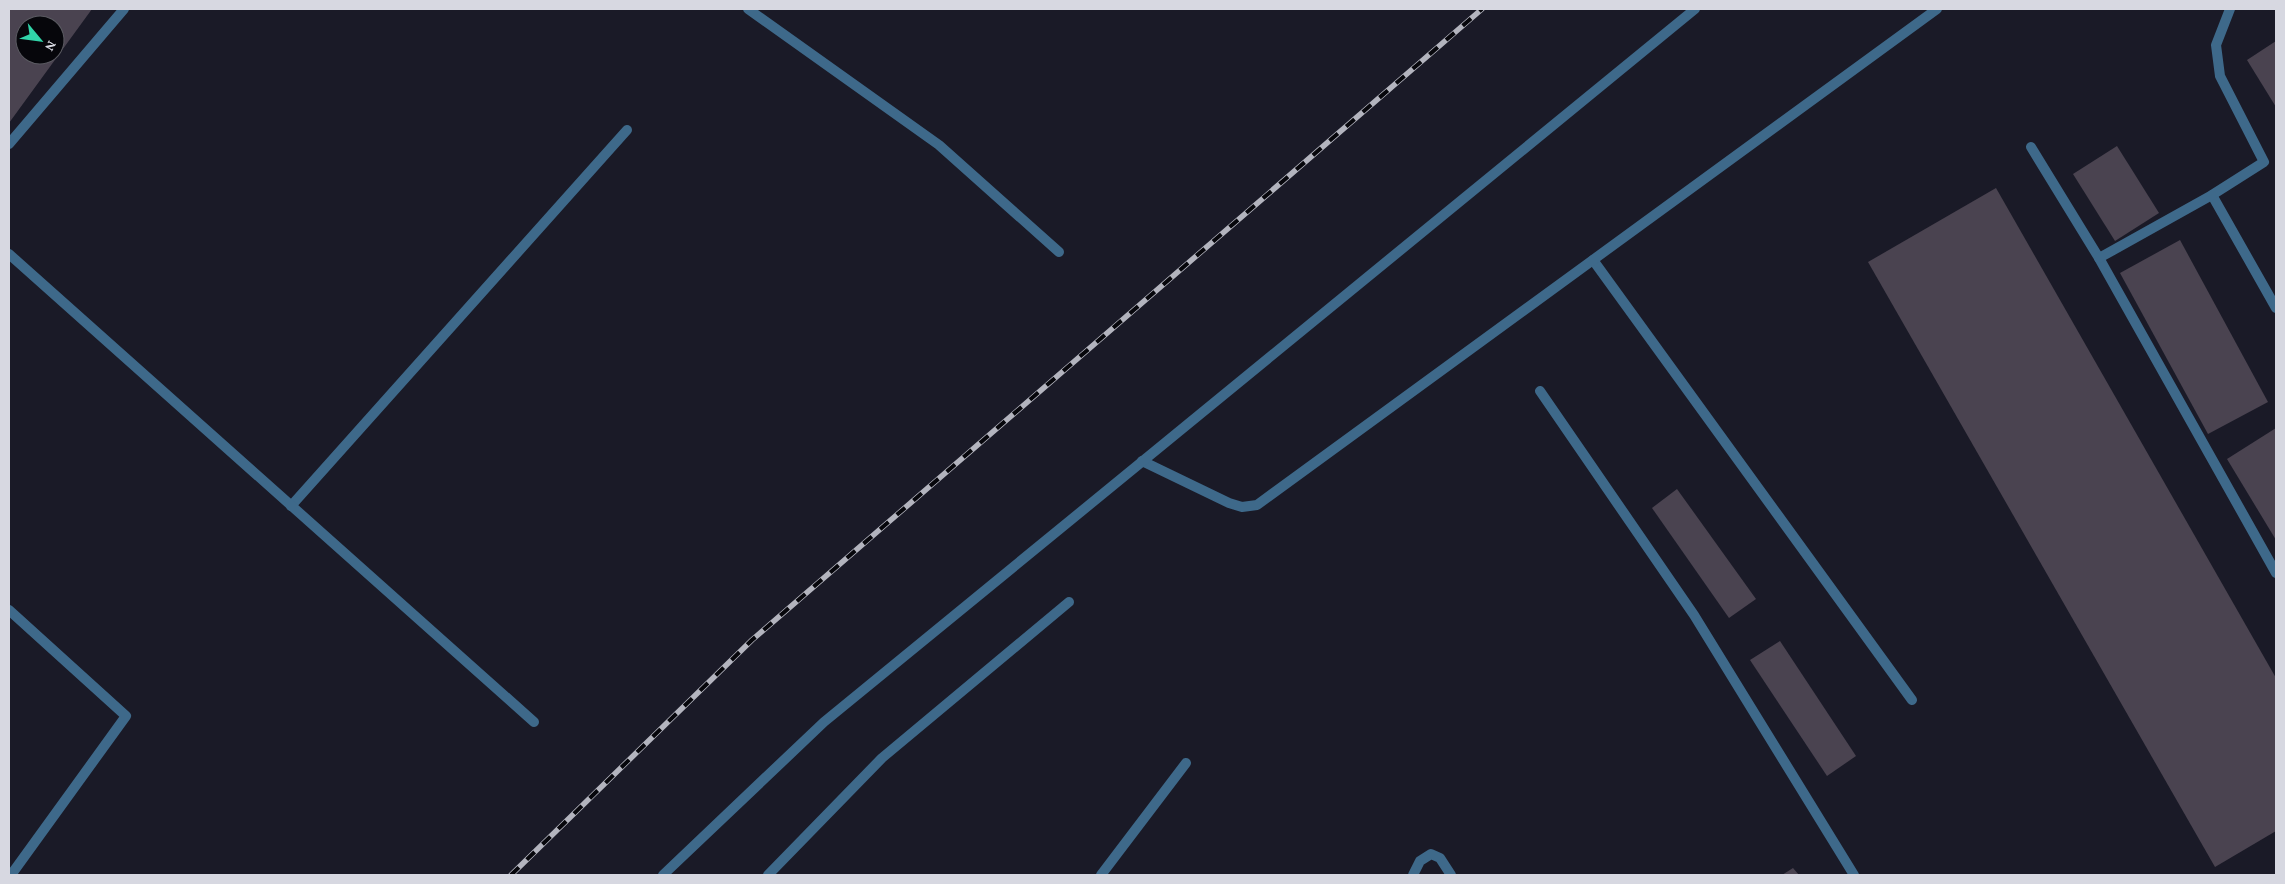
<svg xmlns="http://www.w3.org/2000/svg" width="2285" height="884" viewBox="0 0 2285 884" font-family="'Crimson Pro',serif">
  <rect width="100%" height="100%" fill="#1a1a27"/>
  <!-- building -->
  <g fill="#4a4350" fill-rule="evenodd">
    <path d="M9,9H92L9,123ZM25,25H55V55H25Z"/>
    <path d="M2276,41V107L2247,60Z"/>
    <path d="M2117,146L2159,213L2115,241L2073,174Z"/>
    <path d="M1996,188L2276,678V831L2215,867L1868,262Z"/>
    <path d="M2180,240L2268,402L2208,434L2120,273Z"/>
    <path d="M2276,428V540L2227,459Z"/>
    <path d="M1677,489L1756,599L1729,618L1652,508Z"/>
    <path d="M1780,641L1856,756L1827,776L1750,660Z"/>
    <path d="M1793,868L1799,875H1782Z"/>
  </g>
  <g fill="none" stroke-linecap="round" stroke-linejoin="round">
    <!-- service -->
    <g stroke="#3e698a" stroke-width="10">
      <path d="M9,144L124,9"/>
      <path d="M2031,147L2099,258L2276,573"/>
      <path d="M2212,195L2276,308"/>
      <path d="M2099,258L2212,195L2264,162L2220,76L2216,45L2230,9"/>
      <path d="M1593,260L1912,700"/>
      <path d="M1540,391L1694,615L1854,875"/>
      <path d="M1142,461L1229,503L1242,507L1257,505L1937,9"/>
      <path d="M291,506L627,130"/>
      <path d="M768,875L882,758L1069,602"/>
      <path d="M1413,875L1420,861L1431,854L1440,858L1451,875"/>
    </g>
    <!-- minor -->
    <g stroke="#3e698a" stroke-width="10">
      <path d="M748,9L939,145L1059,252"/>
      <path d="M9,254L534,722"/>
      <path d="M9,610L126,716L11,875"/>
      <path d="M663,875L824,722L1695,9"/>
      <path d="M1101,875L1186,763"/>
    </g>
    <!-- rail casing -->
    <g stroke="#b3b4be" stroke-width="5.5">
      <path id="rail" d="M511,875L752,640L1482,9"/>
    </g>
    <!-- rail -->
    <use href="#rail" stroke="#06060b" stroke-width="4" stroke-dasharray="11" stroke-linecap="butt"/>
  </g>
  <!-- border -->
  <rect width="2285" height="884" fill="none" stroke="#d7d8e1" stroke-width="20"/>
  <!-- north arrow -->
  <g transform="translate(40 40) rotate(119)"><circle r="24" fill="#06060b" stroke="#5a5a61"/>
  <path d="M0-4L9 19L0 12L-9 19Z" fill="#31d4a9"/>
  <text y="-8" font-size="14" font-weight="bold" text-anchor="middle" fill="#d7d8e1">N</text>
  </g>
</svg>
